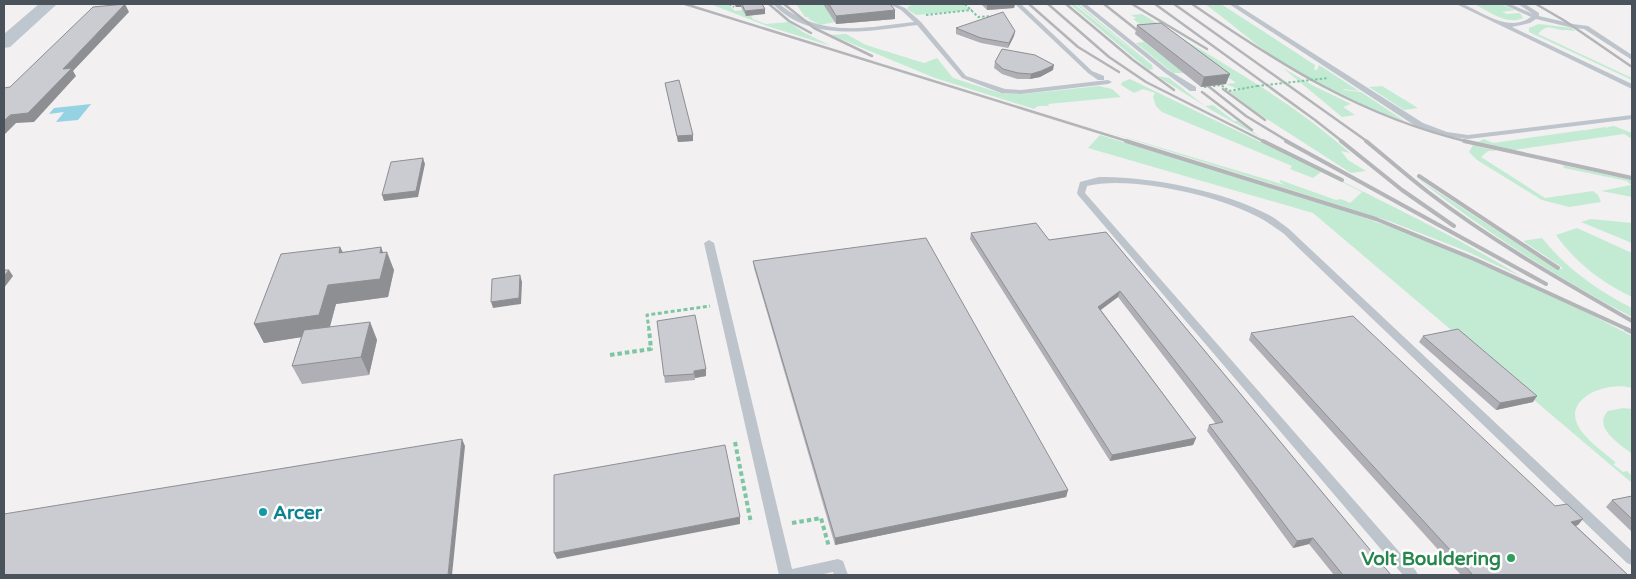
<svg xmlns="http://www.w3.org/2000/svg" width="1636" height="579" viewBox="0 0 1636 579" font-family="'Varela Round',sans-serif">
  <rect width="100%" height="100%" fill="#f2f0f0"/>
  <!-- green -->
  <g fill="#c3ebd3">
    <path d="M710,4H728L735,11L743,10L746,16H751L753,19L766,24L789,22L803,32L831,46L767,26Z"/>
    <path d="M796,4H823L835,22L820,25L807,18L810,17H805Z"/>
    <path d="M916,4H964L970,10L916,15L907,9L909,6Z"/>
    <path d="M1070,4H1074L1150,65L1076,4H1078L1152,65L1153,69L1149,70Z"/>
    <path d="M1205,4H1221L1315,65L1314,70H1317L1319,65L1359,91L1343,89L1344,90L1361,92L1406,122C1367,107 1329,92 1294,71C1262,51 1235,26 1205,4Z"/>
    <path d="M1474,4H1501L1515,10L1502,12L1507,14L1520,13L1523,18C1506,26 1489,11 1474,4Z"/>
    <path d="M1142,14C1213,58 1288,98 1350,153L1341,151L1348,160L1366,171L1351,173L1256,112L1230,92L1240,90L1226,84L1236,83C1204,58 1165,44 1133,19L1136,18L1131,15Z"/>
    <path d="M1539,24L1572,28L1575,31C1569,30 1563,31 1557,29C1547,27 1546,26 1538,34L1632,78V80L1529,32V28Z"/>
    <path d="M846,34L866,45L924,63L937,58L953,78L1000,93L1023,94L1099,86L1112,89L1121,97L1048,104L1049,106H1038L1034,109L935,78L831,35Z"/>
    <path d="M1144,42L1184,73H1173L1136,43Z"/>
    <path d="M1283,68L1312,85L1351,104L1343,107L1355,115L1342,117Z"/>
    <path d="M1157,76L1169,78L1205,106L1213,105L1234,121H1238L1262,138L1213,111Z"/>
    <path d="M1130,79C1209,118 1289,155 1368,194C1420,220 1472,246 1522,277L1466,251L1389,221L1105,131L1285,185L1280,182V180L1336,200L1341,199L1350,203L1362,192L1321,172L1313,178L1290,169L1292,166L1162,112L1156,106L1153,97L1155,93L1143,89L1134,93L1121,85L1122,82Z"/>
    <path d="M1382,86L1418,108L1404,110L1369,87Z"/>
    <path d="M1614,126L1632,133V139L1624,134L1514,150L1517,152L1476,143L1484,139L1493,143L1584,130L1588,131L1586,130L1605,127L1608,129L1607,127Z"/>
    <path d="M1100,135C1202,167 1304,195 1404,232C1482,261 1558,297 1632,336V388C1611,381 1568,395 1576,421C1582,438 1603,451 1616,463L1613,464L1623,472L1627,471L1632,476V483L1313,213L1088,148Z"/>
    <path d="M1473,145L1497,151H1488L1481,157L1545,198L1593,191L1598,195L1601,202L1569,207L1542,200L1477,160L1469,152Z"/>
    <path d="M1563,165L1632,180V197L1601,191L1631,185L1627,181L1564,168Z"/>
    <path d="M1418,179L1558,270L1563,268L1523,241L1542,238C1567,269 1597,290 1632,308V317C1557,278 1484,231 1418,179Z"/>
    <path d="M1591,219L1632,223V243L1581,222Z"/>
    <path d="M1577,228L1632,253V297C1602,283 1575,262 1556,235Z"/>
    <path d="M1623,408L1632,409V453H1631C1620,444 1592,427 1608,411Z"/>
  </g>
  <!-- water -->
  <path fill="#95d2e3" d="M91,104L78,120L56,122L64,112L49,114L54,108Z"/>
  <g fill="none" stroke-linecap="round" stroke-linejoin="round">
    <!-- path-far2 -->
    <g stroke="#7ec5a3" stroke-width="2" stroke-dasharray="2.5 2" stroke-linecap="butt">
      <path d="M729,4L734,7"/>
      <path d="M965,4L978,17L994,16"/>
      <path d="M926,15L972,10"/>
      <path d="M1204,87L1221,85L1229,91L1257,86"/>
    </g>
    <!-- path-far1 -->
    <path stroke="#7ec5a3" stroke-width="3" stroke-dasharray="4 2.5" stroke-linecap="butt" d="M649,330L647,315L710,306"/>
    <!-- path -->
    <g stroke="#7ec5a3" stroke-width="4" stroke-dasharray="4.5 3" stroke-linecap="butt">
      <path d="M610,355L651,349L649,329"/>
      <path d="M735,442L751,523"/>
      <path d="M792,523L821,518L829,547"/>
    </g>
    <!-- lane -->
    <g fill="#bdc4cb" fill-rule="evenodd">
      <path d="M773,4H779C823,38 862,28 914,22L901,10L889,4H896L905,8L921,22L966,76L1005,89L1021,90L1108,80L1112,82L1108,84L1021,94L1001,93L962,78L917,25C869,31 811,43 773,4Z"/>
      <path d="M1015,4H1021L1092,71L1104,76V80H1098L1088,73Z"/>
      <path d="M1080,4H1086L1168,70L1196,87V91H1190L1164,72Z"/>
      <path d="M1229,4H1236L1423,123L1447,132L1468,135L1632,115V119L1468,139L1443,136L1417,127Z"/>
      <path d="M1456,4H1463C1484,13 1509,33 1531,17L1503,4H1510L1533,14L1518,4H1525L1539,13V16L1573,24L1588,26L1632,55V60L1584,29L1573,28L1536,19L1530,23L1512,27L1632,84V89Z"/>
      <path d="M1099,177C1148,176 1223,191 1267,214C1275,218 1282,224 1289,229L1632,551V565L1627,563L1283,233C1275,228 1268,222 1260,218C1221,196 1130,175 1087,186L1085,193L1416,571L1418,575H1403L1078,195L1077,193L1080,182Z"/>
      <path d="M709,240L714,243L792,569L838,559L843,561L848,575H834L833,572L819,575H779L704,243Z"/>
    </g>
    <!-- secondary -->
    <path fill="#bec6cf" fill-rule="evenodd" d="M39,4H57L10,47L4,48V34Z"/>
    <!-- rail-far2 -->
    <g stroke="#b3b5b9" stroke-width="2.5">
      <path d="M685,4L1130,142"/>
      <path d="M769,4L789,21L811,33"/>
      <path d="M784,4L814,28L872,56"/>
      <path d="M1029,4L1078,47L1119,72"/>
      <path d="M1048,4L1109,57L1146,82L1265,142"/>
      <path d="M1066,4L1133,60L1174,90"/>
      <path d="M1104,4L1147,38"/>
      <path d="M1132,4L1207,49"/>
      <path d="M1155,4L1315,120L1343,142"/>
      <path d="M1174,4L1368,142"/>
      <path d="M1192,4C1281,65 1362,117 1469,142"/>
      <path d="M1536,4L1565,21L1632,67"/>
      <path d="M1198,78L1246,116L1289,142"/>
      <path d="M1223,89L1265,120"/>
      <path d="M1202,92L1252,130"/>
    </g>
    <!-- rail-far1 -->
    <g stroke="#b3b5b9" stroke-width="4">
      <path d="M1126,141L1376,219L1474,259L1629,330"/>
      <path d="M1263,141L1342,180"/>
      <path d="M1286,141L1546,284"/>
      <path d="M1341,141L1402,190L1454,226"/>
      <path d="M1366,141C1387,158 1407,176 1428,192C1492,241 1562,281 1632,321"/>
      <path d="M1464,141L1632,178"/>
      <path d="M1419,176L1558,268"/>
    </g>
    <!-- rail -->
    <path stroke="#b3b5b9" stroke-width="4.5" d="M1626,329L1632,332"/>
    <!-- path-bridge -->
    <path stroke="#7ec5a3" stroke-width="2" stroke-dasharray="2.5 2" stroke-linecap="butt" d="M1257,86L1328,78"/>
  </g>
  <!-- wall -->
  <g fill="#afafb5">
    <path d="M734,4H762L765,9V14L746,16L741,7H736Z"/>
    <path d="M823,4H890L895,10V19L836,24Z"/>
    <path d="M981,4H1015L1014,8L987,10Z"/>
    <path d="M1137,25L1226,84L1201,87L1135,34Z"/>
    <path d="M956,28L1015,31L1014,36L1008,48L981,43L956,34Z"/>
    <path d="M995,62L1053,70L1040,77L1030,79H1017L1002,74L994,68Z"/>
    <path d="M665,83L693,141L678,142Z"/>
    <path d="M1106,232L1391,575H1334L1309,544L1293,548L1207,431L1209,425L1216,424L1118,297L1101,310L1196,438L1193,445L1110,461L970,239L971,233L1049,240Z"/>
    <path d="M340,247L343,252L381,247L383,253L394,270L388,297L336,304L330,327L370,322L377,340L369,375L302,384L292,366L301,337L264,343L254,324Z"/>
    <path d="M753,261L1068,490L1066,497L835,545L754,268Z"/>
    <path d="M657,321L706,369V376L695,378V380L665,383Z"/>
    <path d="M1251,333L1555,506L1578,525L1576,526L1628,575H1461L1249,340Z"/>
    <path d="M1423,336L1533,402L1496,410L1419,342Z"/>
    <path d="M1632,496V532L1606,507L1612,500Z"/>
  </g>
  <!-- shaded-wall -->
  <g fill="#8e8f93">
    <path d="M125,4L129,12L73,71L76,76L34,122L16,123L4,135V121L63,69Z"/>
    <path d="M735,4H741V7H736Z"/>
    <path d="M987,4H1015L1014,8L987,10Z"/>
    <path d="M765,9V14L746,16L745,11Z"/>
    <path d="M895,10V19L836,24V16Z"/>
    <path d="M1015,31L1014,36L1008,48L1009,43Z"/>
    <path d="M1054,65L1053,70L1040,77L1030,79L1031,74Z"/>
    <path d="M1230,74L1226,84L1201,87L1204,77Z"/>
    <path d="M693,135V141L678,142L677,136Z"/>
    <path d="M423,158L425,164L418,197L384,201L382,195Z"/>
    <path d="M340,247L348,265L339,253Z"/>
    <path d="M381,247L385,258L387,252L394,270L388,297L336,304L328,333L264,343L254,324L328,285L380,253Z"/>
    <path d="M9,270L13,276L4,288V276Z"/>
    <path d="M520,275L522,282L521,304L493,308L491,302Z"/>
    <path d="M1120,291L1118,297L1096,313L1098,307Z"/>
    <path d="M370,322L377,340L369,375L361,357Z"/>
    <path d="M706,369V376L695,378L694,371Z"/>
    <path d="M1537,396L1533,402L1496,410L1500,403Z"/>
    <path d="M1196,438L1193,445L1110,461L1112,455Z"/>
    <path d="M462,439L465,446L452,575H448Z"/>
    <path d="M1068,490L1066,497L835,545V538Z"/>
    <path d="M740,517V524L557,559L554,553Z"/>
    <path d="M1583,519L1578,525L1565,528L1571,522Z"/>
    <path d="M1313,538L1309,544L1293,548L1297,541Z"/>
  </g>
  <!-- building -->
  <g fill="#cbccd2" stroke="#8e8f93">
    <path d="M125,4L63,69L72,68L28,113L10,115L4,121V88L10,87L93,7Z"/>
    <path d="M742,4H762L765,9L745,11Z"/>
    <path d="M829,4H890L895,10L836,16Z"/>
    <path d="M1003,12L1015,31L1009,43L981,38L956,28Z"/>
    <path d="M1161,23L1230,74L1204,77L1137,25Z"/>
    <path d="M1002,49L1035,55L1054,65L1041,71L1031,74L1018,73L1003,69L995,62Z"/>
    <path d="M679,80L693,135L677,136L665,83Z"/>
    <path d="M423,158L416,191L382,195L391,162Z"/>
    <path d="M1036,223L1049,240L1106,232L1391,575H1343L1313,538L1297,541L1209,425L1223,422L1120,291L1098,307L1196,438L1112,455L971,233Z"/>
    <path d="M926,238L1068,490L835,538L753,261Z"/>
    <path d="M340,247L339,253L381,247L380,253L387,252L380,279L328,285L319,315L254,324L281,254Z"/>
    <path d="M4,270H9L4,276Z"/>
    <path d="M520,275L519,298L491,302L492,279Z"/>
    <path d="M695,315L706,369L694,371V374L664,376L657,321Z"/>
    <path d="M1353,316L1555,506L1567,504L1583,519L1571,522L1628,575H1473L1251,333Z"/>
    <path d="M370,322L361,357L292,366L304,330Z"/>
    <path d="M1458,329L1537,396L1500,403L1423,336Z"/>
    <path d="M462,439L448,575H4V514Z"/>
    <path d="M725,445L740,517L554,553V475Z"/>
    <path d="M1632,496V519L1612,500Z"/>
  </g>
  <!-- markers -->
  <circle fill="#0f9aa8" stroke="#fff" stroke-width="2" cx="263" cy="512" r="5"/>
  <circle fill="#2e9e5b" stroke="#fff" stroke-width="2" cx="1511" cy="558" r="5"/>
  <g text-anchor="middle" stroke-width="5" stroke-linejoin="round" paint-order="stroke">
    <!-- near-culture labels -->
    <g font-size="19" font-weight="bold" fill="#0d838f" stroke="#fff" text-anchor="start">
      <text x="273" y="519">Arcer</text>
    </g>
    <!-- near-leisure labels -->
    <g font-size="19" font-weight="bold" fill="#27864d" stroke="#fff" text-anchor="end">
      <text x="1501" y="565">Volt Bouldering</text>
    </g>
  </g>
  <!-- border -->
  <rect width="1636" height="579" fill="none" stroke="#4a535b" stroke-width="10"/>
</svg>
